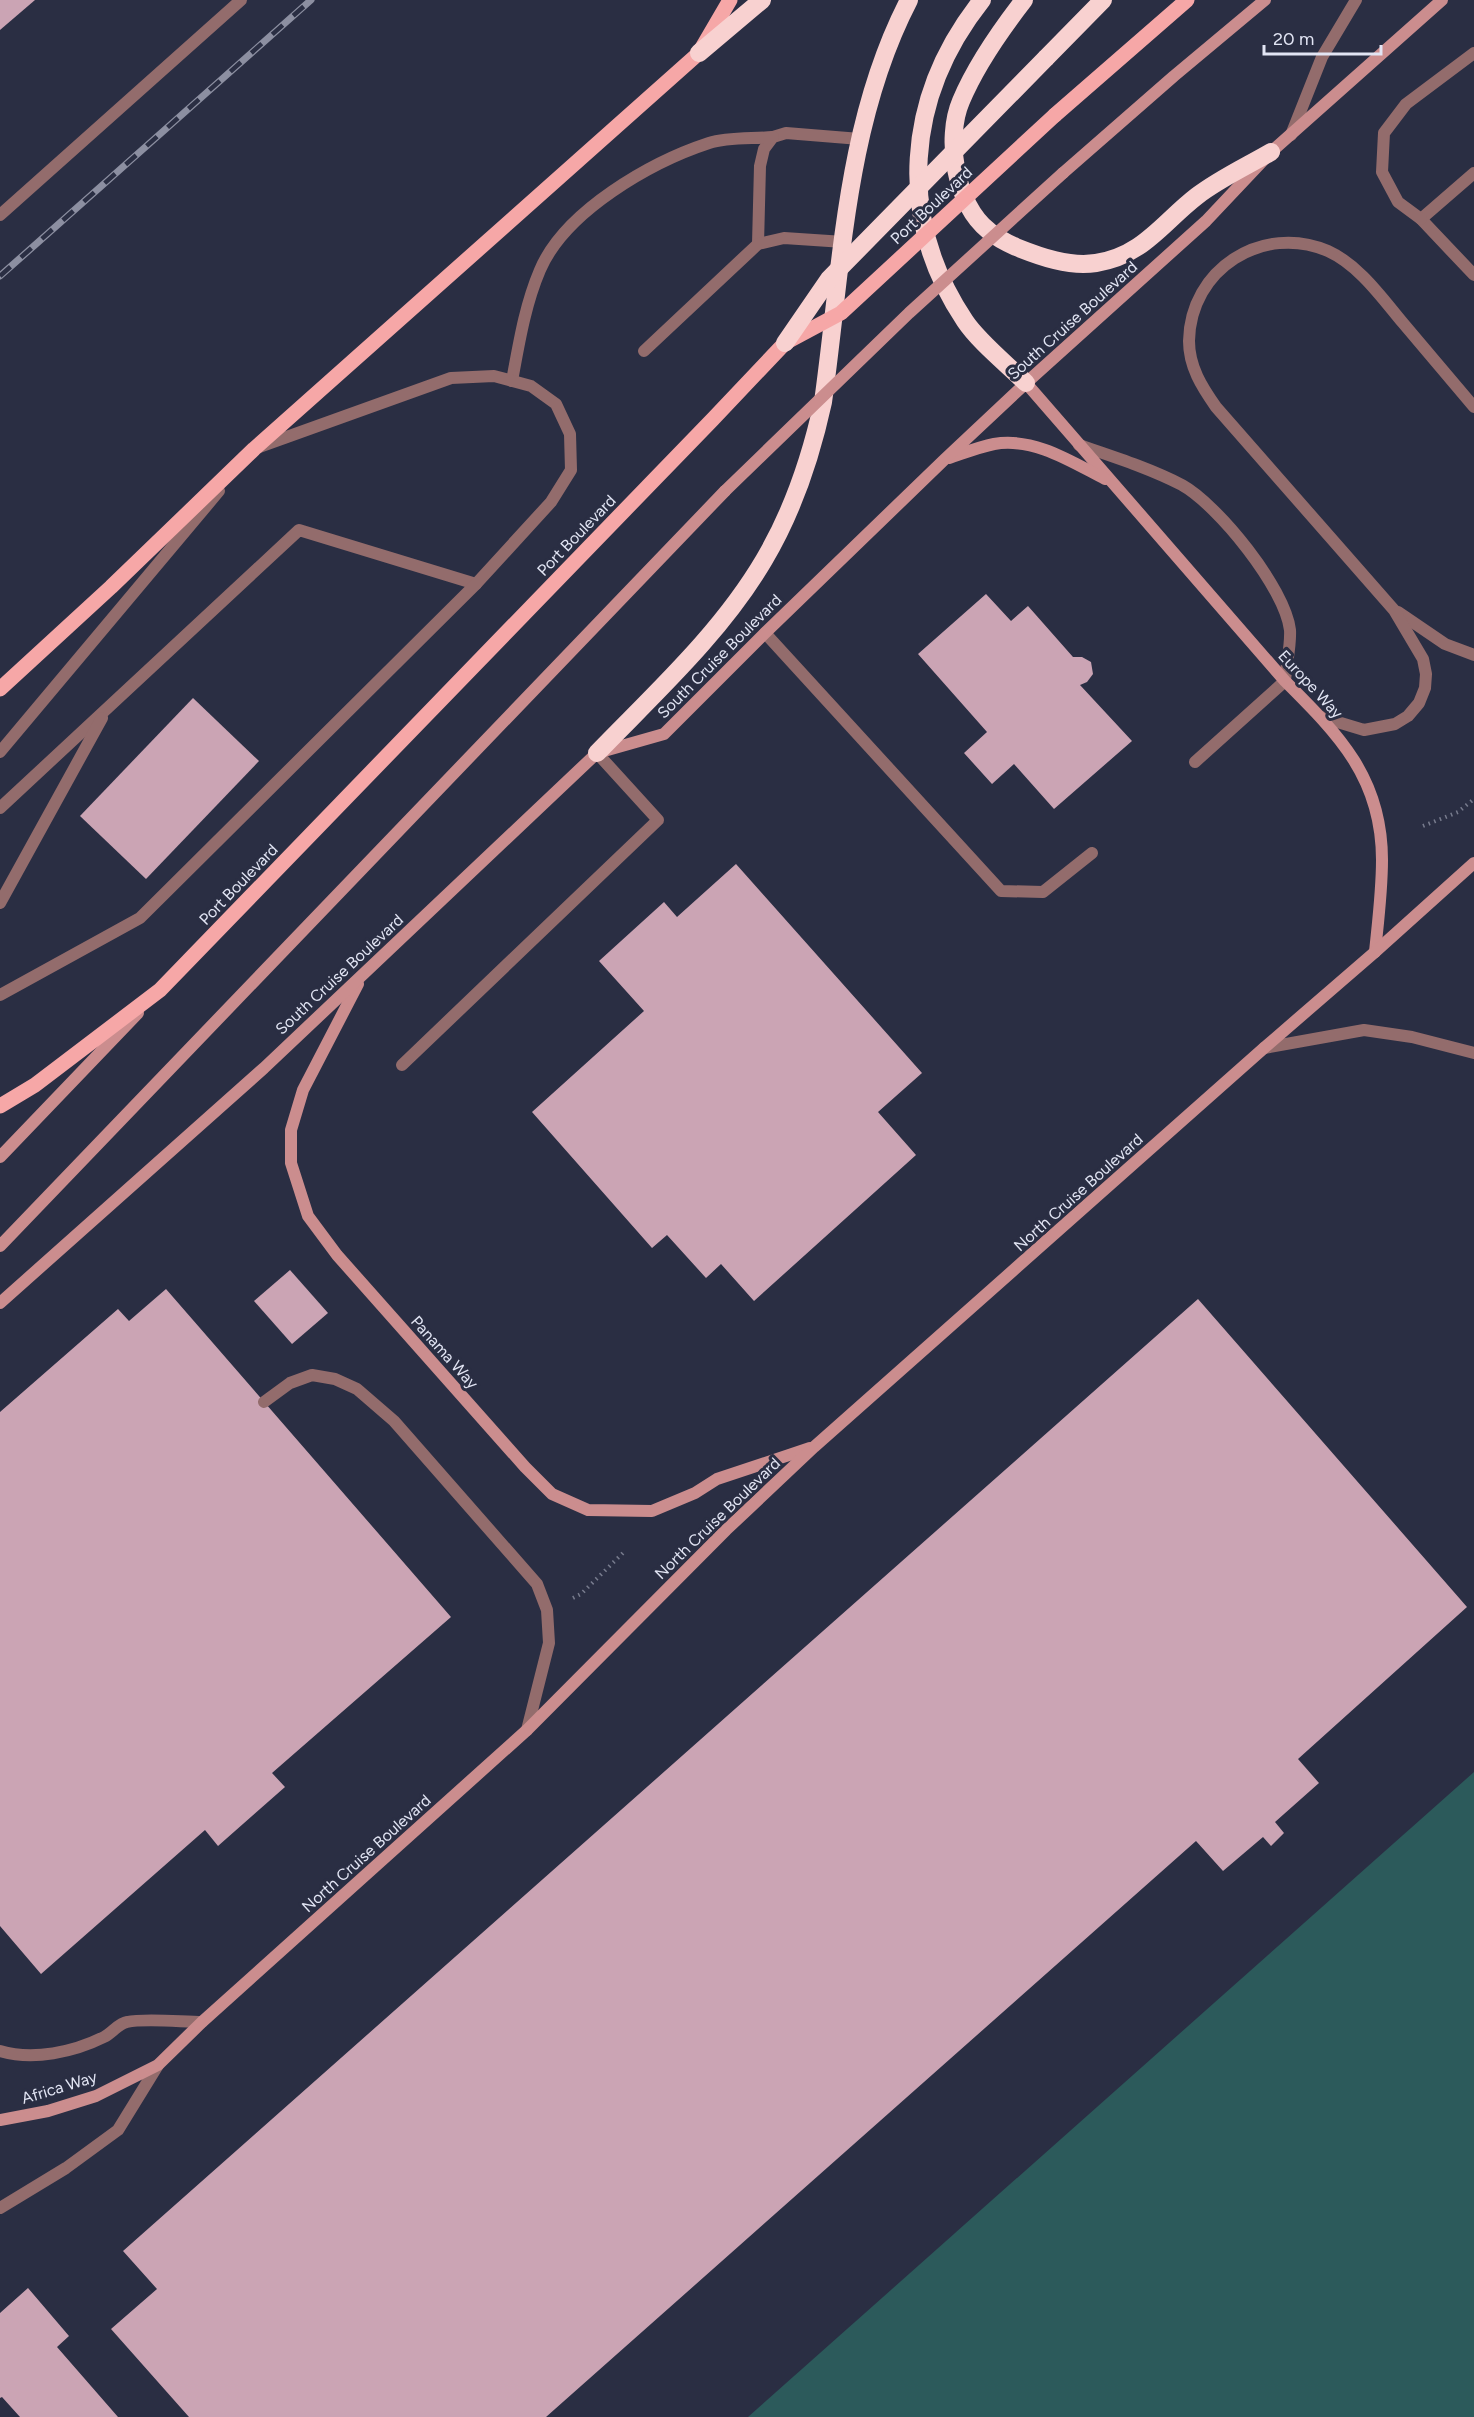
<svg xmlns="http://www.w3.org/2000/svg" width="1474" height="2417" viewBox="0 0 1474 2417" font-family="Figtree,sans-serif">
  <rect width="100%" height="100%" fill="#2a2e43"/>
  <!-- water -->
  <path fill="#2c5a5b" d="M1474,1772V2417H748Z"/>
  <!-- building -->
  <g fill="#cba4b4">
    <path d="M0,0H35L0,30Z"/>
    <path d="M986,594L1011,621L1028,606L1073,657H1082L1091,662L1093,674L1087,682L1080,685L1132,741L1054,809L1014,764L992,784L964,753L987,732L918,654Z"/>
    <path d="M193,698L259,761L146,879L80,816Z"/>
    <path d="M736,864L922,1073L878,1112L916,1155L754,1301L721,1264L706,1278L667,1235L652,1248L532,1112L644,1011L599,961L664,902L677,917Z"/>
    <path d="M290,1270L328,1313L292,1344L254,1301Z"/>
    <path d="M166,1289L451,1617L272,1773L285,1787L218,1846L205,1830L41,1974L0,1926V1412L118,1309L129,1321Z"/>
    <path d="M1198,1299L1467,1607L1298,1759L1319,1783L1275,1822L1284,1833L1271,1846L1263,1837L1223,1871L1196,1841L546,2417H189L111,2329L157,2289L123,2251Z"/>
    <path d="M28,2288L69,2336L57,2347L118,2417H20L2,2397L0,2398V2313Z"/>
  </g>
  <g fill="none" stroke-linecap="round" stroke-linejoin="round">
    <!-- path -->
    <g stroke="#777b8d" stroke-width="4" stroke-dasharray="1.5 4.5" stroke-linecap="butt">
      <path d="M1423,826L1458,812L1474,799"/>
      <path d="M573,1598L581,1594L624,1552"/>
    </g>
    <!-- lane -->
    <g stroke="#936c6c" stroke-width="12">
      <path d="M1291,135L1322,57L1356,0"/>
      <path d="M1474,173L1421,219L1474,275"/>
      <path d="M0,215L241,0"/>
      <path d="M1421,219L1398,202L1382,172L1384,133L1406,104L1474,53"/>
      <path d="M758,244L760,166L764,149L773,137L786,133L860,139"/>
      <path d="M644,351L758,244L784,238L844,242"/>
      <path d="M512,381C519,343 525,305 540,270C565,211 651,162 709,143C728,137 753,139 773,137"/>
      <path d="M1079,445C1114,457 1149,468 1182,485C1218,505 1285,588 1290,630C1291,646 1286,665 1285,681L1195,762"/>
      <path d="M1398,612L1445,644L1474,655"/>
      <path d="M765,633L1001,891L1043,892L1092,853"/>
      <path d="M1321,717L1364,730L1395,724L1408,716L1419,703L1425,688L1426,674L1423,659L1394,610L1216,407C1202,387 1189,367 1189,341C1190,269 1263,223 1328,251C1359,265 1382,298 1403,323C1427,351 1450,379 1474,407"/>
      <path d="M0,752L219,491"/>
      <path d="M0,808L299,530L476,584"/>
      <path d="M0,903L102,718"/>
      <path d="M0,995L140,918L476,584L551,502L571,470L570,434L556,404L531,386L494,376L451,378L259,447"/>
      <path d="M1264,1048L1364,1030L1412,1037L1474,1053"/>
      <path d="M402,1065L658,820L597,753"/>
      <path d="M264,1402L290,1383L312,1375L335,1379L357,1389L394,1421L537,1584L547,1610L549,1643L527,1730"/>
      <path d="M0,2051C33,2061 74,2052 104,2037C112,2033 119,2023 127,2022C145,2018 183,2022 202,2022"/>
      <path d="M0,2208L66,2168L118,2130L158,2065"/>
    </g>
    <!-- secondary -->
    <g stroke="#cb8d8e" stroke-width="12">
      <path d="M1063,173L1174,76L1265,0"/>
      <path d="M1026,383L1285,681C1339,735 1382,778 1382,860C1382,891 1378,922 1375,952"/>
      <path d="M949,458C964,453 979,447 994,444C1034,437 1072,462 1105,479"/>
      <path d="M358,984L303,1090L291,1130V1163L308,1216L337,1255L525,1467L552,1494L588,1510L652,1511L695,1493L717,1479L810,1448"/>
      <path d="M0,1157L138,1013"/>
      <path d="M0,1246L725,491"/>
      <path d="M0,1303L264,1068L597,753L664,734L765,633L945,459L1026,383L1206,221L1271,152L1442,0"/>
      <path d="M0,2120L48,2111L96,2096L158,2065L202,2022L527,1730L726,1530L814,1447L1264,1048L1375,952L1474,863"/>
    </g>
    <!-- primary -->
    <g stroke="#f6a7a7" stroke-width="15">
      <path d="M1055,115L1187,0"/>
      <path d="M0,689L111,587L254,449L699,53L730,0"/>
      <path d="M0,1106L35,1085L160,990L713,419L785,343"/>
    </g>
    <!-- highway -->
    <g stroke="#f8d1d0" stroke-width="18">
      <path d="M982,0C905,97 896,218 965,321C979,342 1008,365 1026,383"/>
      <path d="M1024,0C1000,31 976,65 961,101C945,138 955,205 989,231C997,238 1007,243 1016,247C1041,257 1069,267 1096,263C1143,256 1163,222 1197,196C1219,179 1247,166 1271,152"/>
      <path d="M699,53L762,0"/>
      <path d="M1046,58L1103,0"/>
      <path d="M597,753C656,692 721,633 764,560C793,511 811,457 823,402C842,267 845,123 909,0"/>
    </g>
    <!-- rail casing -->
    <g stroke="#8c8fa1" stroke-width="7">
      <path id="rail" d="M0,276L311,0"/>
    </g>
    <!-- rail -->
    <use href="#rail" stroke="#2a2e43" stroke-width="4.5" stroke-dasharray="14" stroke-linecap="butt"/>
    <!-- secondary-bridge -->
    <path stroke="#cb8d8e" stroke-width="12" d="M725,491L909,313L1063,173"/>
    <!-- primary-bridge -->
    <path stroke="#f6a7a7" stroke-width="15" d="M785,343L841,313L1055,115"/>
    <!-- highway-bridge -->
    <path stroke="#f8d1d0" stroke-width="18" d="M785,343L829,279L1046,58"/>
  </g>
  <g text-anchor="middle" stroke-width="6" stroke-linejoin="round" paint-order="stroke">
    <!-- street labels -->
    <g font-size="16" fill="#e2e5f4" stroke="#2a2e43">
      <text transform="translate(931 205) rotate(-43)" y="6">Port Boulevard</text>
      <text transform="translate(1072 320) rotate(-42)" y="6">South Cruise Boulevard</text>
      <text transform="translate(576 535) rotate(-46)" y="6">Port Boulevard</text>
      <text transform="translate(719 656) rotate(-45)" y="6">South Cruise Boulevard</text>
      <text transform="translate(1311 684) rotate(47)" y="6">Europe Way</text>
      <text transform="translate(238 884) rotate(-46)" y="6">Port Boulevard</text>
      <text transform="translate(339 974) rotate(-43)" y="6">South Cruise Boulevard</text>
      <text transform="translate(1078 1192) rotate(-42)" y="6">North Cruise Boulevard</text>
      <text transform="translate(445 1352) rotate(48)" y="6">Panama Way</text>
      <text transform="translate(717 1518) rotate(-44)" y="6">North Cruise Boulevard</text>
      <text transform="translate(366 1853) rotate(-42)" y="6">North Cruise Boulevard</text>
      <text transform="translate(59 2087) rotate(-17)" y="6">Africa Way</text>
    </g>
  </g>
  <!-- scale -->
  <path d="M1264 45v9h117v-9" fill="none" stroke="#e2e5f4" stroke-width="3"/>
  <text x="1273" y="45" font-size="18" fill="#e2e5f4" stroke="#2a2e43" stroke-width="4.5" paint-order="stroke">20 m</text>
</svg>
